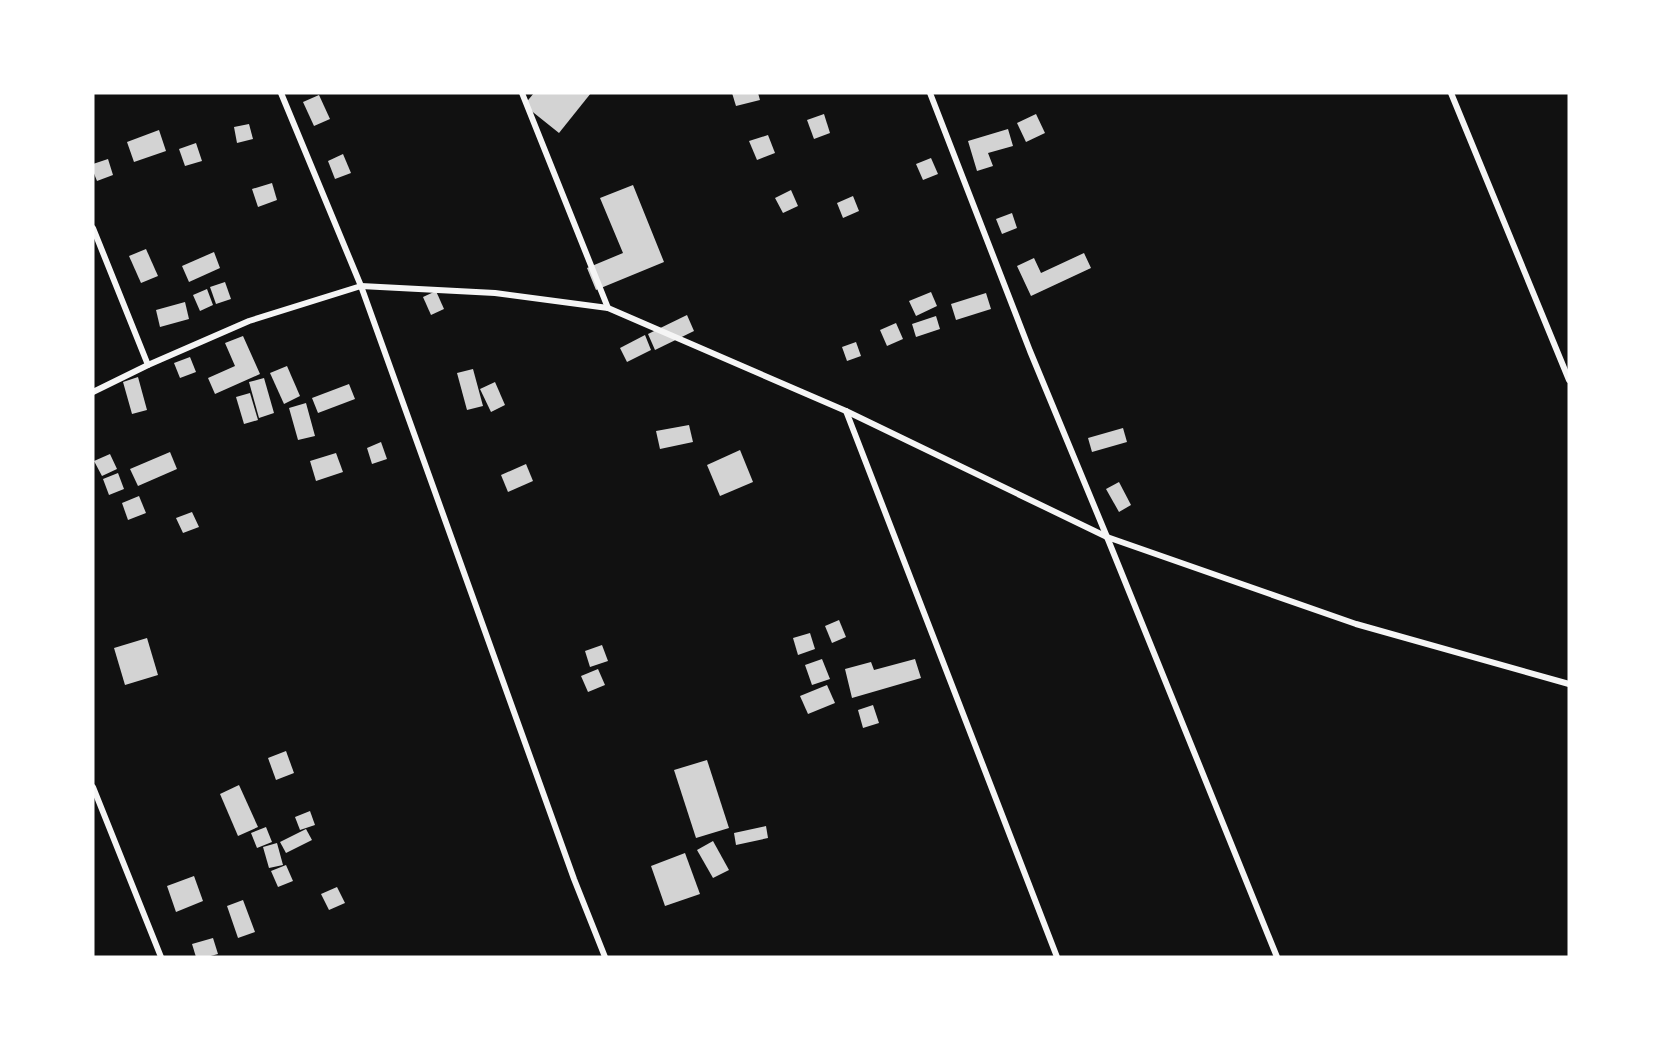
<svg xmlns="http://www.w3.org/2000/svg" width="1662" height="1050" viewBox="0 0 1662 1050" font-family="'Asap Condensed',sans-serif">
  <rect width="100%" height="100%" fill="#111"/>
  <!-- building -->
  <g fill="#d3d3d3">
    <path d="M534,93H591L559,133L524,105Z"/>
    <path d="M732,93H758L760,100L736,106Z"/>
    <path d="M319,95L330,119L314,126L303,102Z"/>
    <path d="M824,114L830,133L814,139L807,120Z"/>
    <path d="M1036,114L1045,133L1026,142L1017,123Z"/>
    <path d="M249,124L253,139L237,143L234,127Z"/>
    <path d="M1008,129L1013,146L988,153L993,166L977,171L968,141Z"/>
    <path d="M159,130L166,151L134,162L127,142Z"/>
    <path d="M768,135L775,153L757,160L749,141Z"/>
    <path d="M196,143L202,161L185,166L179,149Z"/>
    <path d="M343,154L351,173L335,179L328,161Z"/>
    <path d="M931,158L938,174L923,180L916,164Z"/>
    <path d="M108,159L113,175L97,181L93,171V164Z"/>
    <path d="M272,183L277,200L258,207L252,189Z"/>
    <path d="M633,185L664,262L596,290L587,268L623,253L600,198Z"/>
    <path d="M791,190L798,206L783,213L775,198Z"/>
    <path d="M853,196L859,211L843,218L837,203Z"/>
    <path d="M1012,213L1017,228L1002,234L996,219Z"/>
    <path d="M146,249L158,276L141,283L129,256Z"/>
    <path d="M214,252L220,268L189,282L182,266Z"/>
    <path d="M1084,253L1091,268L1031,296L1017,266L1034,258L1041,273Z"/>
    <path d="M225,282L231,299L216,304L210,287Z"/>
    <path d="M207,289L213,305L200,311L193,295Z"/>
    <path d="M436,291L444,309L431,315L423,297Z"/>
    <path d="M931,292L937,306L916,316L909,301Z"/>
    <path d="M986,293L991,309L956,320L951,304Z"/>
    <path d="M185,302L189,319L160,327L156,310Z"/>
    <path d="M687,315L694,331L655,350L648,334Z"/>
    <path d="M936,316L940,329L916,337L912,324Z"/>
    <path d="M896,323L903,339L887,346L880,330Z"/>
    <path d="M645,335L651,350L627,362L620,348Z"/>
    <path d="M243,336L260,374L215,394L208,378L235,366L225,343Z"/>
    <path d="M856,342L861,356L847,361L842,347Z"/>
    <path d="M190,357L196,372L180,378L174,363Z"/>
    <path d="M287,366L300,396L284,404L270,373Z"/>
    <path d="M473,369L483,406L467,410L457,373Z"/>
    <path d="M138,377L147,410L132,414L123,382Z"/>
    <path d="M264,378L274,413L259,418L249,382Z"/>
    <path d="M495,382L505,405L491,412L480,389Z"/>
    <path d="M349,384L355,399L318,413L312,398Z"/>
    <path d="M250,393L258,420L244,424L236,397Z"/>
    <path d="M306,403L315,436L298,440L289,408Z"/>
    <path d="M689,425L693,442L660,449L656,431Z"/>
    <path d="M1123,428L1127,442L1092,452L1088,438Z"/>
    <path d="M381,442L387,459L372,464L367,448Z"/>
    <path d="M740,450L753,482L720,496L707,465Z"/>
    <path d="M170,452L177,469L138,486L130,469Z"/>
    <path d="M336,453L343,472L316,481L310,461Z"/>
    <path d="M110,454L117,469L102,476L94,461Z"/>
    <path d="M526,464L533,481L508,492L501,475Z"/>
    <path d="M118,473L124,489L109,495L103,479Z"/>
    <path d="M1119,482L1131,505L1119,512L1106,489Z"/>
    <path d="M139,496L146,513L128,520L122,503Z"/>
    <path d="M192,512L199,527L183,533L176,518Z"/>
    <path d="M839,620L846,637L832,643L825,626Z"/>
    <path d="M810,633L815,649L798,655L793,638Z"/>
    <path d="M147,638L158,675L125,685L114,648Z"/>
    <path d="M602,645L608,661L590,667L585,651Z"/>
    <path d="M822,659L830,679L812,685L805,665Z"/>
    <path d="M915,659L921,678L852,698L845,669L871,662L874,670Z"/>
    <path d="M598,669L605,685L588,692L581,676Z"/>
    <path d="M827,685L835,703L808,714L800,696Z"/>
    <path d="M873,705L879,723L863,728L858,710Z"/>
    <path d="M286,751L294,773L276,780L268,758Z"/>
    <path d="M707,760L729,828L696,838L674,770Z"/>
    <path d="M239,785L258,827L238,836L220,794Z"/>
    <path d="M310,811L315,825L300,830L295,817Z"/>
    <path d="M766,826L768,838L736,845L734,833Z"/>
    <path d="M266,827L272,842L257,848L251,833Z"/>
    <path d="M306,829L312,840L286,853L280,842Z"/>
    <path d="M713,841L729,870L713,878L697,850Z"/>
    <path d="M277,843L283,865L269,868L263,847Z"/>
    <path d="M685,853L700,894L665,906L651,866Z"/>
    <path d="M286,865L293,881L278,887L271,871Z"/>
    <path d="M194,876L203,901L176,912L167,886Z"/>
    <path d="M337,887L345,903L329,910L321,894Z"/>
    <path d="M243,900L255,932L238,938L227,906Z"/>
    <path d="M213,938L218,954L207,957H196L192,944Z"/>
  </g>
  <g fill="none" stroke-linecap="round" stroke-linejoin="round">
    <!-- minor -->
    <g stroke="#f5f5f5" stroke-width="6">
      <path d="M281,93L361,286L574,879L605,957"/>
      <path d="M522,93L608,308"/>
      <path d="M930,93L1030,351L1107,537L1277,957"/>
      <path d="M1451,93L1569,380"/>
      <path d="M93,228L148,365"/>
      <path d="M93,392L148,365L249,321L361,286L495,293L608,308L846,411L1107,537L1356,624L1569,684"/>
      <path d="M846,411L1057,957"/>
      <path d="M93,787L161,957"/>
    </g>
  </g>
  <!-- border -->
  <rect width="1662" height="1050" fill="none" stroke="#ffffff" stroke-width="189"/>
</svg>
